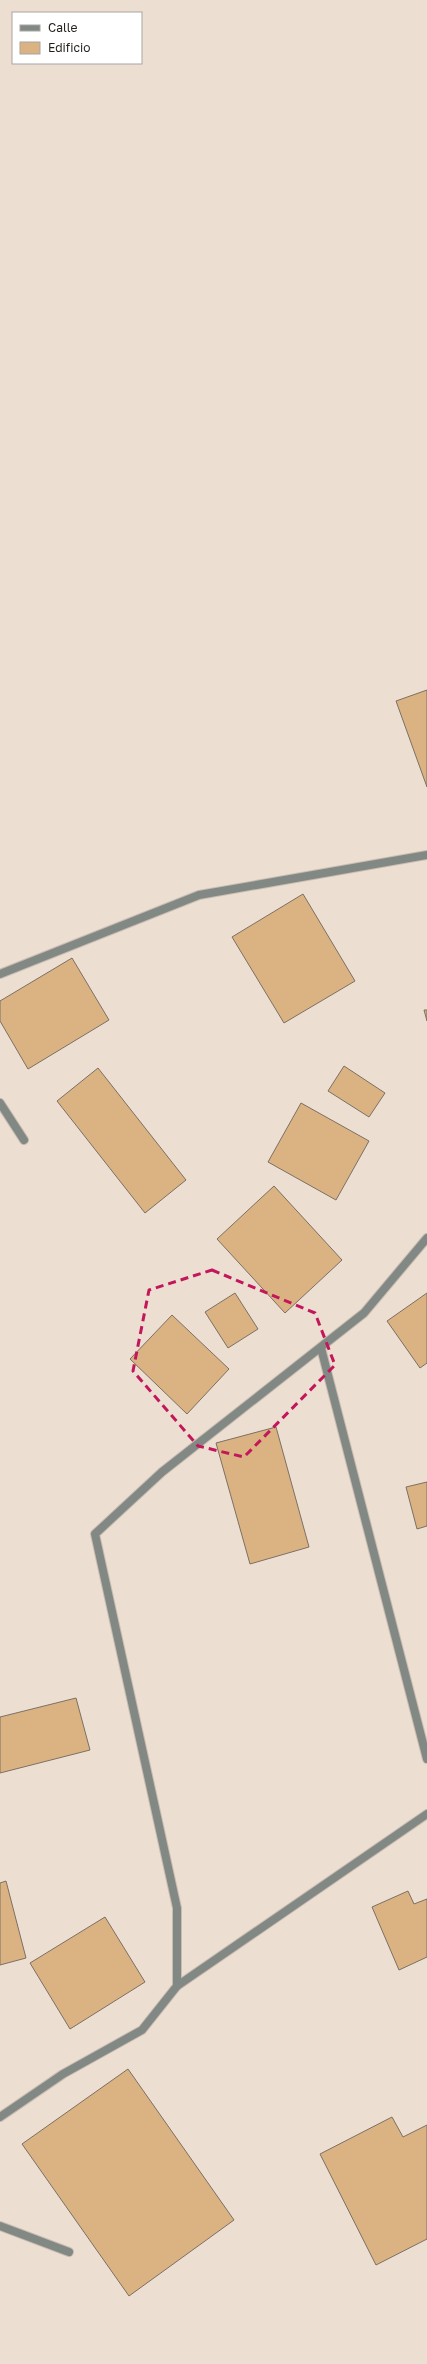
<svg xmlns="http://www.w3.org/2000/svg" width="427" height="2364" viewBox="0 0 427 2364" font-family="'Golos Text',sans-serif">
  <rect width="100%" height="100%" fill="#edded2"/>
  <!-- building -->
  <g fill="#dbb383" stroke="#7b7064">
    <path d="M427,690V787L396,701Z"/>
    <path d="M303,894L355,981L284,1023L232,937Z"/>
    <path d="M72,958L109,1020L28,1069L0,1021V1001Z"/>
    <path d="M424,1010H427V1021Z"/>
    <path d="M344,1066L385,1093L369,1117L328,1091Z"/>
    <path d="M98,1068L186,1180L145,1213L57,1101Z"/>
    <path d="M301,1103L369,1141L336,1200L268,1162Z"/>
    <path d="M274,1186L342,1260L285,1313L217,1239Z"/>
    <path d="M235,1293L258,1329L228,1348L205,1312Z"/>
    <path d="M427,1293V1363L420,1368L387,1321Z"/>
    <path d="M172,1315L229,1369L187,1414L130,1359Z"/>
    <path d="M276,1427L309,1547L250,1564L216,1443Z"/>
    <path d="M427,1482V1526L417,1529L406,1487Z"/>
    <path d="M76,1698L90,1750L0,1773V1717Z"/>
    <path d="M6,1881L26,1958L0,1965V1883Z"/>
    <path d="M408,1891L414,1904L427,1899V1957L399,1970L372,1907Z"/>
    <path d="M105,1917L145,1982L70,2029L30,1963Z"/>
    <path d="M128,2069L234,2220L129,2296L22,2144Z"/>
    <path d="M392,2117L403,2137L427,2125V2239L376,2265L320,2154Z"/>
  </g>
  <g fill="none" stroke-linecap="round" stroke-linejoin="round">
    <!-- service casing -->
    <g stroke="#c9bcb1" stroke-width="10">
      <path id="service" d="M0,1103L24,1140"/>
    </g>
    <!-- minor casing -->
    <g stroke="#c9bcb1" stroke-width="10">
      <g id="minor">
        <path d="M0,974L199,895L427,855"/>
        <path d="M321,1348L427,1759"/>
        <path d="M177,1986L427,1814"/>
        <path d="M0,2117L63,2074L142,2030L177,1986V1908L95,1534L162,1472L364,1313L427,1238"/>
        <path d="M0,2226L69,2252"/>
      </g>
    </g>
    <!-- service -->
    <use href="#service" stroke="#828984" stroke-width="8"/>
    <!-- minor -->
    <use href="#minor" stroke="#828984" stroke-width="8"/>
  </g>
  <!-- marked area -->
  <path fill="none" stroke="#c2185b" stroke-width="3" stroke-dasharray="8 5" stroke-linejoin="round" d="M212,1270L315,1313L335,1365L244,1457L198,1446L133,1371L149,1290Z"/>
  <!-- legend -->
  <rect x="12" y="12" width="130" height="52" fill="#ffffff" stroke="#a7a5a3"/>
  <rect x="20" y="25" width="20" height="6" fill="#828984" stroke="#a7a5a3"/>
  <text x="48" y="32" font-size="12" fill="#241f1a">Calle</text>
  <rect x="20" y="42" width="20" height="12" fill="#dbb383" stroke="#a7a5a3"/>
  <text x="48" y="52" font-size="12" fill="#241f1a">Edificio</text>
</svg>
